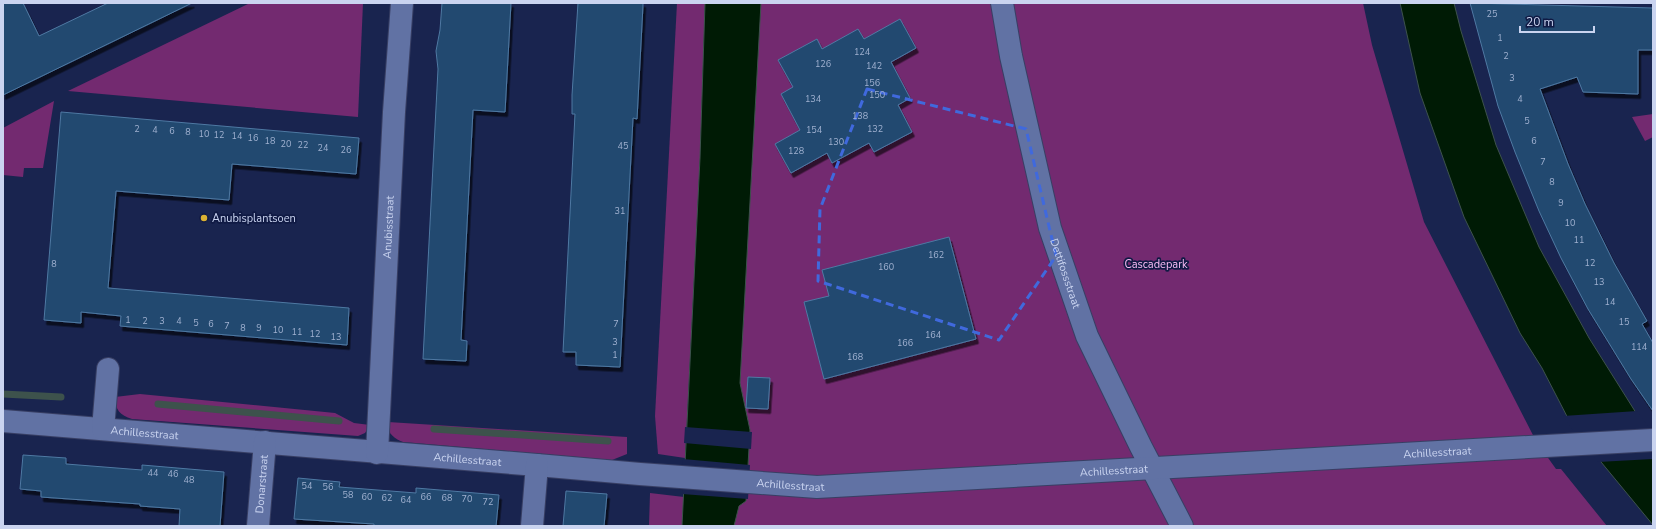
<svg xmlns="http://www.w3.org/2000/svg" width="1656" height="529" viewBox="0 0 1656 529" font-family="'Nunito Sans',sans-serif">
  <defs>
    <filter id="shadow"><feDropShadow dx="2.5" dy="4.5" stdDeviation="0" flood-color="#0009"/></filter>
  </defs>
  <rect width="100%" height="100%" fill="#19244f"/>
  <!-- green -->
  <g fill="#732a70">
    <path d="M250,3H363L358,117L68,91Z"/>
    <path d="M677,3H705L700,158L685,458L658,454L655,416Z"/>
    <path d="M756,3H1363L1372,45L1424,222L1536,441L1556,469H1561L1607,526H717Z"/>
    <path d="M54,101L43,168H24L23,177L3,175V128Z"/>
    <path d="M1653,114V137L1645,141L1632,117Z"/>
    <path d="M140,394L335,413L354,423L370,425L365,433L358,436L132,419C120,415 115,410 115,397Z"/>
    <path d="M388,422L627,437V454L612,460L403,442C394,438 387,434 388,422Z"/>
    <path d="M650,493L684,497L682,526H649Z"/>
  </g>
  <!-- water -->
  <g fill="#001b05" stroke="#3d524c">
    <path d="M705,3H761L740,383L750,430L746,501L739,506L734,526H682L700,158Z"/>
    <path d="M1400,3H1454L1461,31L1496,145L1539,247L1589,338L1638,416L1653,436V525L1573,428L1542,368L1520,333L1464,217L1420,93Z"/>
  </g>
  <!-- pier -->
  <g fill="#19244f">
    <path d="M1637,411L1653,433V459L1598,462L1572,429L1563,416Z"/>
    <path d="M685,427L752,432L751,449L684,443Z"/>
    <path d="M683,459L750,465L748,499L682,494Z"/>
  </g>
  <g fill="none" stroke-linecap="round" stroke-linejoin="round">
    <!-- stream -->
    <g stroke="#3d524c" stroke-width="7">
      <path d="M3,394L61,397"/>
      <path d="M158,404L339,421"/>
      <path d="M434,429L608,441"/>
    </g>
  </g>
  <!-- building -->
  <g fill="#20496f" stroke="#4f79a3" filter="url(#shadow)">
    <path d="M3,3H23L39,36L108,3H192L3,95Z"/>
    <path d="M442,3H511L505,112L473,110L461,340L467,341L466,361L423,359L438,69L436,51L440,30Z"/>
    <path d="M578,3H643V5L637,119L633,118L620,367L576,365V352H563L575,114H572V95Z"/>
    <path d="M1470,3L1653,8V50H1638V94L1583,92L1577,77L1540,89L1568,164L1585,204L1614,263L1647,321L1642,324L1653,343V411L1631,379L1588,309L1561,258L1539,211L1515,152L1498,106Z"/>
    <path d="M900,19L916,48L891,62L910,98L898,105L912,132L874,152L869,143L832,163L827,153L791,173L775,144L800,130L781,94L793,87L778,60L817,39L822,49L858,29L864,39Z"/>
    <path d="M61,112L359,138L356,174L232,164L229,200L116,191L108,288L349,308L347,345L120,326L121,316L81,312V323L44,320Z"/>
    <path d="M949,237L976,339L824,379L804,302L829,296L822,270Z"/>
    <path d="M748,377L770,378L768,409L746,408Z"/>
    <path d="M23,455L66,458V464L142,470V465L224,472L220,526H179L180,509L140,506V504L41,497V491L20,489Z"/>
    <path d="M298,478L340,482L339,487L416,493V488L499,495L496,526H374V524L294,519Z"/>
    <path d="M566,491L607,494L604,526H563Z"/>
  </g>
  <g fill="none" stroke-linecap="round" stroke-linejoin="round">
    <!-- minor casing -->
    <g stroke="#383f64" stroke-width="24">
      <g id="minor">
        <path id="s1" d="M1002,3L1011,56L1050,228L1087,336L1141,447L1182,526"/>
        <path id="s2" d="M3,421L537,465L640,474L817,487L1653,440"/>
        <path d="M103,429L108,369"/>
        <path id="s3" d="M377,453L394,112L402,3"/>
        <path id="s4" d="M258,526L265,442"/>
        <path d="M532,526L537,465"/>
      </g>
    </g>
    <!-- minor -->
    <use href="#minor" stroke="#6172a4" stroke-width="22"/>
  </g>
  <!-- marked area -->
  <path fill="none" stroke="#4069dd" stroke-width="3" stroke-dasharray="8 5" stroke-linejoin="round" d="M867,89L1026,129L1056,256L999,340L818,281L820,209Z"/>
  <!-- markers -->
  <circle fill="#dcb233" stroke="#101a44" stroke-width="1.5" cx="204" cy="218" r="4"/>
  <g text-anchor="middle" stroke-width="3.5" stroke-linejoin="round" paint-order="stroke">
    <!-- number labels -->
    <g font-size="9" fill="#a0b1d0">
      <text x="1492" y="17">25</text>
      <text x="1500" y="41">1</text>
      <text x="862" y="55">124</text>
      <text x="1506" y="59">2</text>
      <text x="823" y="67">126</text>
      <text x="874" y="69">142</text>
      <text x="1512" y="81">3</text>
      <text x="872" y="86">156</text>
      <text x="877" y="98">150</text>
      <text x="813" y="102">134</text>
      <text x="1520" y="102">4</text>
      <text x="860" y="119">138</text>
      <text x="1527" y="124">5</text>
      <text x="137" y="132">2</text>
      <text x="875" y="132">132</text>
      <text x="155" y="133">4</text>
      <text x="814" y="133">154</text>
      <text x="172" y="134">6</text>
      <text x="188" y="135">8</text>
      <text x="204" y="137">10</text>
      <text x="219" y="138">12</text>
      <text x="237" y="139">14</text>
      <text x="253" y="141">16</text>
      <text x="270" y="144">18</text>
      <text x="1534" y="144">6</text>
      <text x="836" y="145">130</text>
      <text x="286" y="147">20</text>
      <text x="303" y="148">22</text>
      <text x="623" y="149">45</text>
      <text x="323" y="151">24</text>
      <text x="346" y="153">26</text>
      <text x="796" y="154">128</text>
      <text x="1543" y="165">7</text>
      <text x="1552" y="185">8</text>
      <text x="1561" y="206">9</text>
      <text x="620" y="214">31</text>
      <text x="1570" y="226">10</text>
      <text x="1579" y="243">11</text>
      <text x="936" y="258">162</text>
      <text x="1590" y="266">12</text>
      <text x="54" y="267">8</text>
      <text x="886" y="270">160</text>
      <text x="1599" y="285">13</text>
      <text x="1610" y="305">14</text>
      <text x="128" y="323">1</text>
      <text x="145" y="324">2</text>
      <text x="162" y="324">3</text>
      <text x="179" y="324">4</text>
      <text x="1624" y="325">15</text>
      <text x="196" y="326">5</text>
      <text x="211" y="327">6</text>
      <text x="616" y="327">7</text>
      <text x="227" y="329">7</text>
      <text x="243" y="331">8</text>
      <text x="259" y="331">9</text>
      <text x="278" y="333">10</text>
      <text x="297" y="335">11</text>
      <text x="315" y="337">12</text>
      <text x="933" y="338">164</text>
      <text x="336" y="340">13</text>
      <text x="615" y="345">3</text>
      <text x="905" y="346">166</text>
      <text x="1639" y="350">114</text>
      <text x="615" y="358">1</text>
      <text x="855" y="360">168</text>
      <text x="153" y="476">44</text>
      <text x="173" y="477">46</text>
      <text x="189" y="483">48</text>
      <text x="307" y="489">54</text>
      <text x="328" y="490">56</text>
      <text x="348" y="498">58</text>
      <text x="367" y="500">60</text>
      <text x="426" y="500">66</text>
      <text x="387" y="501">62</text>
      <text x="447" y="501">68</text>
      <text x="467" y="502">70</text>
      <text x="406" y="503">64</text>
      <text x="488" y="505">72</text>
    </g>
    <!-- poi labels -->
    <g font-size="11" fill="#cad4f0" stroke="#101a44" text-anchor="start">
      <text x="212" y="222">Anubisplantsoen</text>
    </g>
    <!-- street labels -->
    <g font-size="11" fill="#cad4f0" stroke="#101a44">
      <text dy="4" stroke="none"><textPath href="#s3" startOffset="226">Anubisstraat</textPath></text>
      <text dy="4" stroke="none"><textPath href="#s1" startOffset="278">Dettifossstraat</textPath></text>
      <text dy="4" stroke="none"><textPath href="#s2" startOffset="142">Achillesstraat</textPath></text>
      <text dy="4" stroke="none"><textPath href="#s2" startOffset="1438">Achillesstraat</textPath></text>
      <text dy="4" stroke="none"><textPath href="#s2" startOffset="466">Achillesstraat</textPath></text>
      <text dy="4" stroke="none"><textPath href="#s2" startOffset="1114">Achillesstraat</textPath></text>
      <text dy="4" stroke="none"><textPath href="#s4" startOffset="42">Donarstraat</textPath></text>
      <text dy="4" stroke="none"><textPath href="#s2" startOffset="790">Achillesstraat</textPath></text>
    </g>
    <!-- park labels -->
    <g font-size="11" fill="#fabcf5" stroke="#101a44">
      <text x="1156" y="268">Cascadepark</text>
    </g>
  </g>
  <!-- border -->
  <rect width="1656" height="529" fill="none" stroke="#cad4f0" stroke-width="8"/>
  <!-- scale -->
  <path d="M1520 26v6h74v-6" fill="none" stroke="#cad4f0" stroke-width="2"/>
  <text x="1526" y="26" font-size="12" fill="#cad4f0" stroke="#101a44" stroke-width="3" paint-order="stroke">20 m</text>
</svg>
